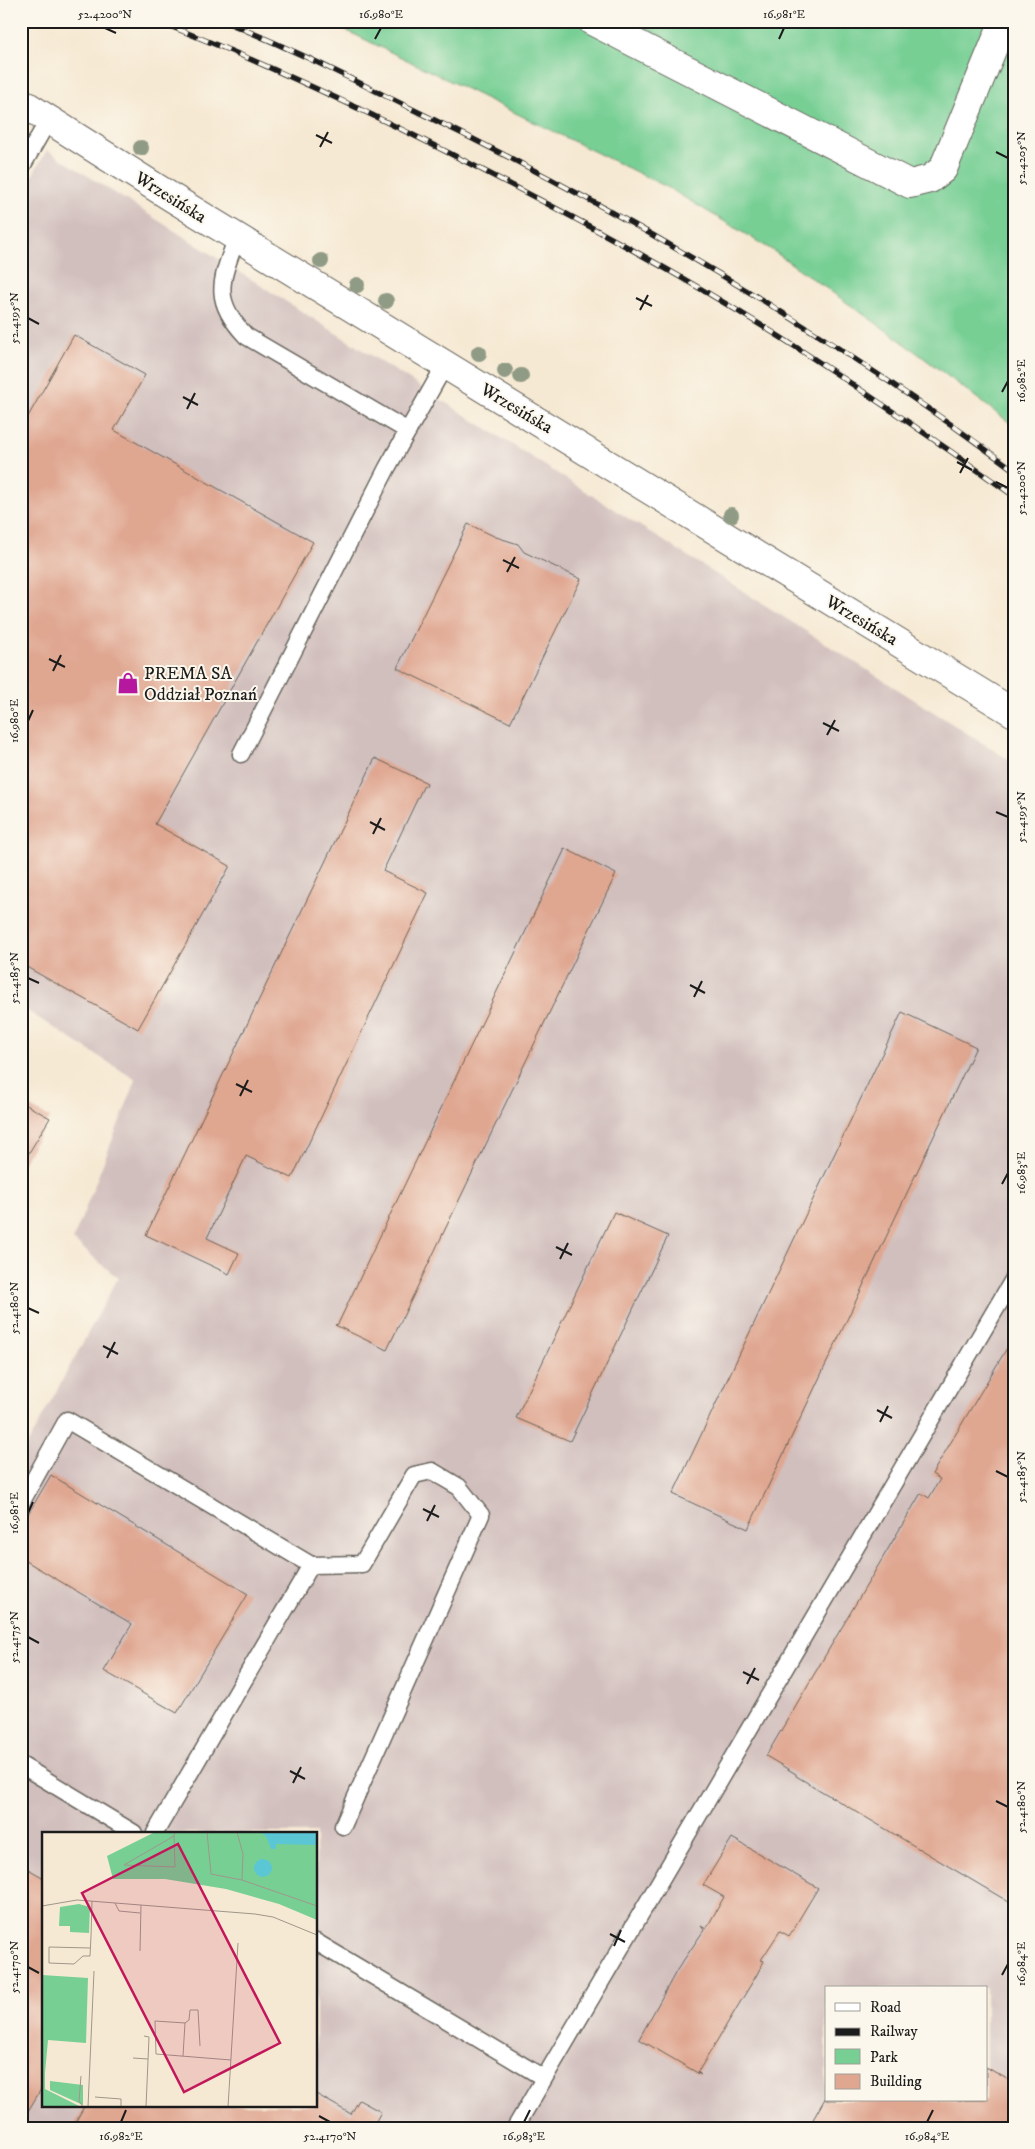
<svg xmlns="http://www.w3.org/2000/svg" width="1035" height="2149" viewBox="0 0 1035 2149" font-family="'IM FELL DW Pica',serif">
  <rect width="100%" height="100%" fill="#fbf7ec"/>
  <filter id="ink" filterUnits="userSpaceOnUse"><feTurbulence type="fractalNoise" baseFrequency=".02" numOctaves="2"/><feDisplacementMap in="SourceGraphic" scale="10" xChannelSelector="R" yChannelSelector="G"/><feConvolveMatrix kernelMatrix="1 2 1 2 8 2 1 2 1" color-interpolation-filters="sRGB"/></filter>
  <filter id="wash" filterUnits="userSpaceOnUse"><feTurbulence type="fractalNoise" baseFrequency=".0096" numOctaves="4" result="noise"/><feDisplacementMap in="SourceGraphic" scale="20" xChannelSelector="R" yChannelSelector="G"/><feGaussianBlur stdDeviation="1.12" result="paint"/><feColorMatrix in="noise" values="0 0 0 0 0 0 0 0 0 0 0 0 0 0 0 0 0 1.4 0 .05"/><feComposite in="paint" operator="in"/></filter>
  <g filter="url(#wash)">
    <rect width="100%" height="100%" fill="#f6e9d3"/>
    <!-- industrial -->
    <path fill="#d1bfbd" fill-rule="evenodd" d="M47,150L1014,763V2128H21V1456L118,1278L73,1240L136,1080L21,1007V195ZM44,1833H316V2105H44ZM826,1988H986V2100H826Z"/>
    <!-- green -->
    <path fill="#77cf94" stroke="#4a7658" d="M327,21H1014V426L900,340L772,250L667,187Z"/>
    <g id="blocks">
      <!-- building -->
      <g fill="#dfa690">
        <path d="M74,335L145,375L114,430L313,542L155,824L230,866L138,1029L21,964V429Z"/>
        <path d="M468,524L496,537L518,544L524,552L581,579L510,723L397,668Z"/>
        <path d="M375,758L427,783L426,786L424,785L383,871L428,893L292,1178L246,1156L207,1238L239,1253L229,1274L146,1235Z"/>
        <path d="M564,848L616,874L387,1350L335,1325L338,1324L564,851Z"/>
        <path d="M902,1012L976,1047L748,1529L673,1494Z"/>
        <path d="M21,1102L50,1118L21,1166Z"/>
        <path d="M614,1212L668,1236L570,1441L516,1418Z"/>
        <path d="M1007,1348L1014,1351V1905L796,1776V1774L766,1756L921,1493L929,1498L940,1479L932,1474Z"/>
        <path d="M51,1475L248,1594L177,1713L104,1671L132,1624L21,1558V1526Z"/>
        <path d="M732,1838L818,1888L789,1936L780,1931L761,1960L764,1961L756,1976L698,2072L701,2075L639,2039L677,1970L704,1930L701,1926L706,1929L724,1897L703,1885Z"/>
        <path d="M21,1865L44,1878V2084L21,2123Z"/>
        <path d="M986,2067L1014,2083V2128H808L826,2097V2100H986Z"/>
        <path d="M316,2094L351,2114L359,2100L381,2112L372,2128H72L85,2105H316Z"/>
      </g>
    </g>
  </g>
  <g filter="url(#ink)">
    <use href="#blocks" fill-opacity="0" stroke="#68645c" stroke-width="1"/>
    <g fill="none" stroke-linecap="round" stroke-linejoin="round">
      <!-- service casing -->
      <g stroke="#68645c" stroke-width="19">
        <g id="service">
          <path d="M21,168L49,119"/>
          <path d="M237,237C221,281 211,299 246,336L408,431"/>
          <path d="M241,754L387,468L445,365"/>
          <path d="M21,1503L67,1420L311,1565L155,1833"/>
          <path d="M311,1565L362,1564L414,1475L432,1471L459,1487L481,1515L343,1826"/>
          <path d="M21,1765L134,1833"/>
          <path d="M316,1942L544,2078"/>
          <path d="M515,2128L1014,1278"/>
        </g>
      </g>
      <!-- minor casing -->
      <g stroke="#68645c" stroke-width="30">
        <g id="minor">
          <path d="M592,21L910,184L930,179L943,169L1004,21"/>
          <path d="M21,102L171,197L1014,713"/>
        </g>
      </g>
      <!-- service -->
      <use href="#service" stroke="#fff" stroke-width="16"/>
      <!-- minor -->
      <use href="#minor" stroke="#fff" stroke-width="28"/>
      <!-- rail casing -->
      <g stroke="#1c1c1c" stroke-width="5.5">
        <g id="rail">
          <path d="M157,21C256,59 354,105 449,153C569,214 689,278 802,351C874,398 944,446 1014,496"/>
          <path d="M223,21C287,46 349,78 410,108C622,210 825,330 1014,470"/>
        </g>
      </g>
      <!-- rail -->
      <use href="#rail" stroke="#fbf7ec" stroke-width="4" stroke-dasharray="11" stroke-linecap="butt"/>
    </g>
    <!-- trees -->
    <g fill="#909b85">
      <circle cx="141" cy="148" r="8"/>
      <circle cx="321" cy="261" r="8"/>
      <circle cx="357" cy="285" r="8"/>
      <circle cx="386" cy="301" r="8"/>
      <circle cx="479" cy="353" r="8"/>
      <circle cx="505" cy="371" r="8"/>
      <circle cx="521" cy="376" r="8"/>
      <circle cx="731" cy="515" r="8"/>
    </g>
  </g>
  <!-- ticks -->
  <path fill="none" stroke="#1c1c1c" stroke-width="2" d="M105,28L116,33M375,39L381,28M779,39L784,28M316,135L332,143M320,147L328,132M996,152L1008,158M636,298L652,306M640,310L648,295M28,318L39,324M1002,392L1008,381M183,397L198,405M187,409L195,393M957,462L972,470M960,473L968,458M996,482L1008,488M503,560L519,568M507,572L515,557M49,659L65,667M53,671L61,655M28,721L33,710M823,723L839,731M827,735L835,720M996,812L1008,817M370,822L385,830M373,834L381,818M28,978L39,983M690,985L705,993M694,997L702,981M236,1084L252,1092M240,1096L248,1080M1002,1184L1008,1173M556,1247L572,1255M560,1259L568,1243M28,1308L39,1313M103,1346L118,1354M107,1358L115,1342M877,1410L892,1418M880,1422L888,1406M996,1471L1008,1477M423,1509L439,1517M28,1513L33,1502M427,1521L435,1505M28,1637L39,1643M743,1672L759,1680M747,1684L755,1668M290,1771L305,1779M293,1783L301,1767M996,1801L1008,1807M610,1934L625,1942M614,1946L621,1930M28,1967L39,1973M1002,1975L1008,1964M319,2116L330,2122M121,2122L126,2110M524,2122L530,2110M927,2122L933,2110"/>
  <!-- icons -->
  <defs>
    <g id="shop-bare" transform="scale(1.725)"><path d="M-5-2.5h2.3a2.7 3.5 0 0 1 5.4 0H5L5.5 6h-11ZM-1.5-2.5h3a1.5 2.3 0 0 0-3 0Z" fill="#b5179e" stroke="#fbf7ec" stroke-width="2.5" paint-order="stroke"/></g>
  </defs>
  <g fill-rule="evenodd">
    <use href="#shop-bare" x="128" y="683"/>
  </g>
  <g text-anchor="middle" stroke-width="4" stroke-linejoin="round" paint-order="stroke">
    <!-- street labels -->
    <g font-size="18" fill="#1c1c1c" stroke="#fbf7ec">
      <text transform="translate(171 197) rotate(32)" y="6">Wrzesińska</text>
      <text transform="translate(517 408) rotate(31)" y="6">Wrzesińska</text>
      <text transform="translate(862 620) rotate(31)" y="6">Wrzesińska</text>
    </g>
    <!-- poi labels -->
    <g font-size="18" fill="#1c1c1c" stroke="#fbf7ec" text-anchor="start">
      <text x="144" y="679">PREMA SA<tspan x="144" dy="21">Oddział Poznań</tspan></text>
    </g>
  </g>
  <!-- overview -->
  <g transform="translate(42 1832)">
    <rect width="275" height="275" fill="#f6e9d3"/>
    <path d="M113,0H275V88L237,72L184,57L123,47H71L65,24ZM37,72L48,75L47,101L28,100V94H17L18,75ZM0,143L46,146L44,211L6,208L3,241V257L39,275H0ZM8,249L41,253V273L8,258Z" fill="#77cf94"/>
    <path d="M218,0H275V13L234,12V17H229L224,4ZM212 36a9 9 0 1 1 18 0a9 9 0 1 1-18 0Z" fill="#5bc7d4"/>
    <path fill="none" stroke="#9f978a" stroke-width="1" d="M165,0L169,42L200,48L275,74M195,0L201,22L200,48M132,4L133,35L82,33L132,4L133,0M73,71L77,79L98,81M0,74L35,68L213,82L231,85L275,103M48,116L7,115V131L32,132L41,124H48L49,104L50,69M98,119L99,73M143,191L147,188L148,178H156L158,214M102,204L107,205L104,275M141,224L143,191L113,189L114,222L189,228M91,226L106,227M39,244L37,269L41,275M53,265L79,267V275M46,275L52,139M186,275L196,111"/>
    <path fill="#c2185b" fill-opacity="0.15" stroke="#c2185b" stroke-width="2.5" d="M136,12L238,211L142,260L40,61Z"/>
    <rect width="275" height="275" fill="none" stroke="#1c1c1c" stroke-width="2.5"/>
  </g>
  <!-- margin -->
  <rect width="1035" height="2149" fill="none" stroke="#fbf7ec" stroke-width="55"/>
  <!-- legend -->
  <rect x="825" y="1986" width="162" height="115" fill="#fbf7ec" stroke="#a29f99"/>
  <rect x="835" y="2003" width="25" height="8" fill="#ffffff" stroke="#a29f99"/>
  <text x="870" y="2012" font-size="15" fill="#1c1c1c">Road</text>
  <rect x="835" y="2028" width="25" height="8" fill="#1c1c1c" stroke="#a29f99"/>
  <text x="870" y="2036" font-size="15" fill="#1c1c1c">Railway</text>
  <rect x="835" y="2049" width="25" height="15" fill="#77cf94" stroke="#a29f99"/>
  <text x="870" y="2062" font-size="15" fill="#1c1c1c">Park</text>
  <rect x="835" y="2074" width="25" height="15" fill="#dfa690" stroke="#a29f99"/>
  <text x="870" y="2086" font-size="15" fill="#1c1c1c">Building</text>
  <rect x="28" y="28" width="980" height="2094" fill="none" stroke="#1c1c1c" stroke-width="2"/>
  <g font-size="12" text-anchor="middle" fill="#1c1c1c">
    <text x="105" y="18">52.4200°N</text>
    <text x="381" y="18">16.980°E</text>
    <text x="784" y="18">16.981°E</text>
    <text transform="translate(1021 158) rotate(-90)" y="4">52.4205°N</text>
    <text transform="translate(14 318) rotate(-90)" y="4">52.4195°N</text>
    <text transform="translate(1021 381) rotate(-90)" y="4">16.982°E</text>
    <text transform="translate(1021 488) rotate(-90)" y="4">52.4200°N</text>
    <text transform="translate(14 721) rotate(-90)" y="4">16.980°E</text>
    <text transform="translate(1021 817) rotate(-90)" y="4">52.4195°N</text>
    <text transform="translate(14 978) rotate(-90)" y="4">52.4185°N</text>
    <text transform="translate(1021 1173) rotate(-90)" y="4">16.983°E</text>
    <text transform="translate(14 1308) rotate(-90)" y="4">52.4180°N</text>
    <text transform="translate(1021 1477) rotate(-90)" y="4">52.4185°N</text>
    <text transform="translate(14 1513) rotate(-90)" y="4">16.981°E</text>
    <text transform="translate(14 1637) rotate(-90)" y="4">52.4175°N</text>
    <text transform="translate(1021 1807) rotate(-90)" y="4">52.4180°N</text>
    <text transform="translate(1021 1964) rotate(-90)" y="4">16.984°E</text>
    <text transform="translate(14 1967) rotate(-90)" y="4">52.4170°N</text>
    <text x="121" y="2140">16.982°E</text>
    <text x="330" y="2140">52.4170°N</text>
    <text x="524" y="2140">16.983°E</text>
    <text x="927" y="2140">16.984°E</text>
  </g>
</svg>
